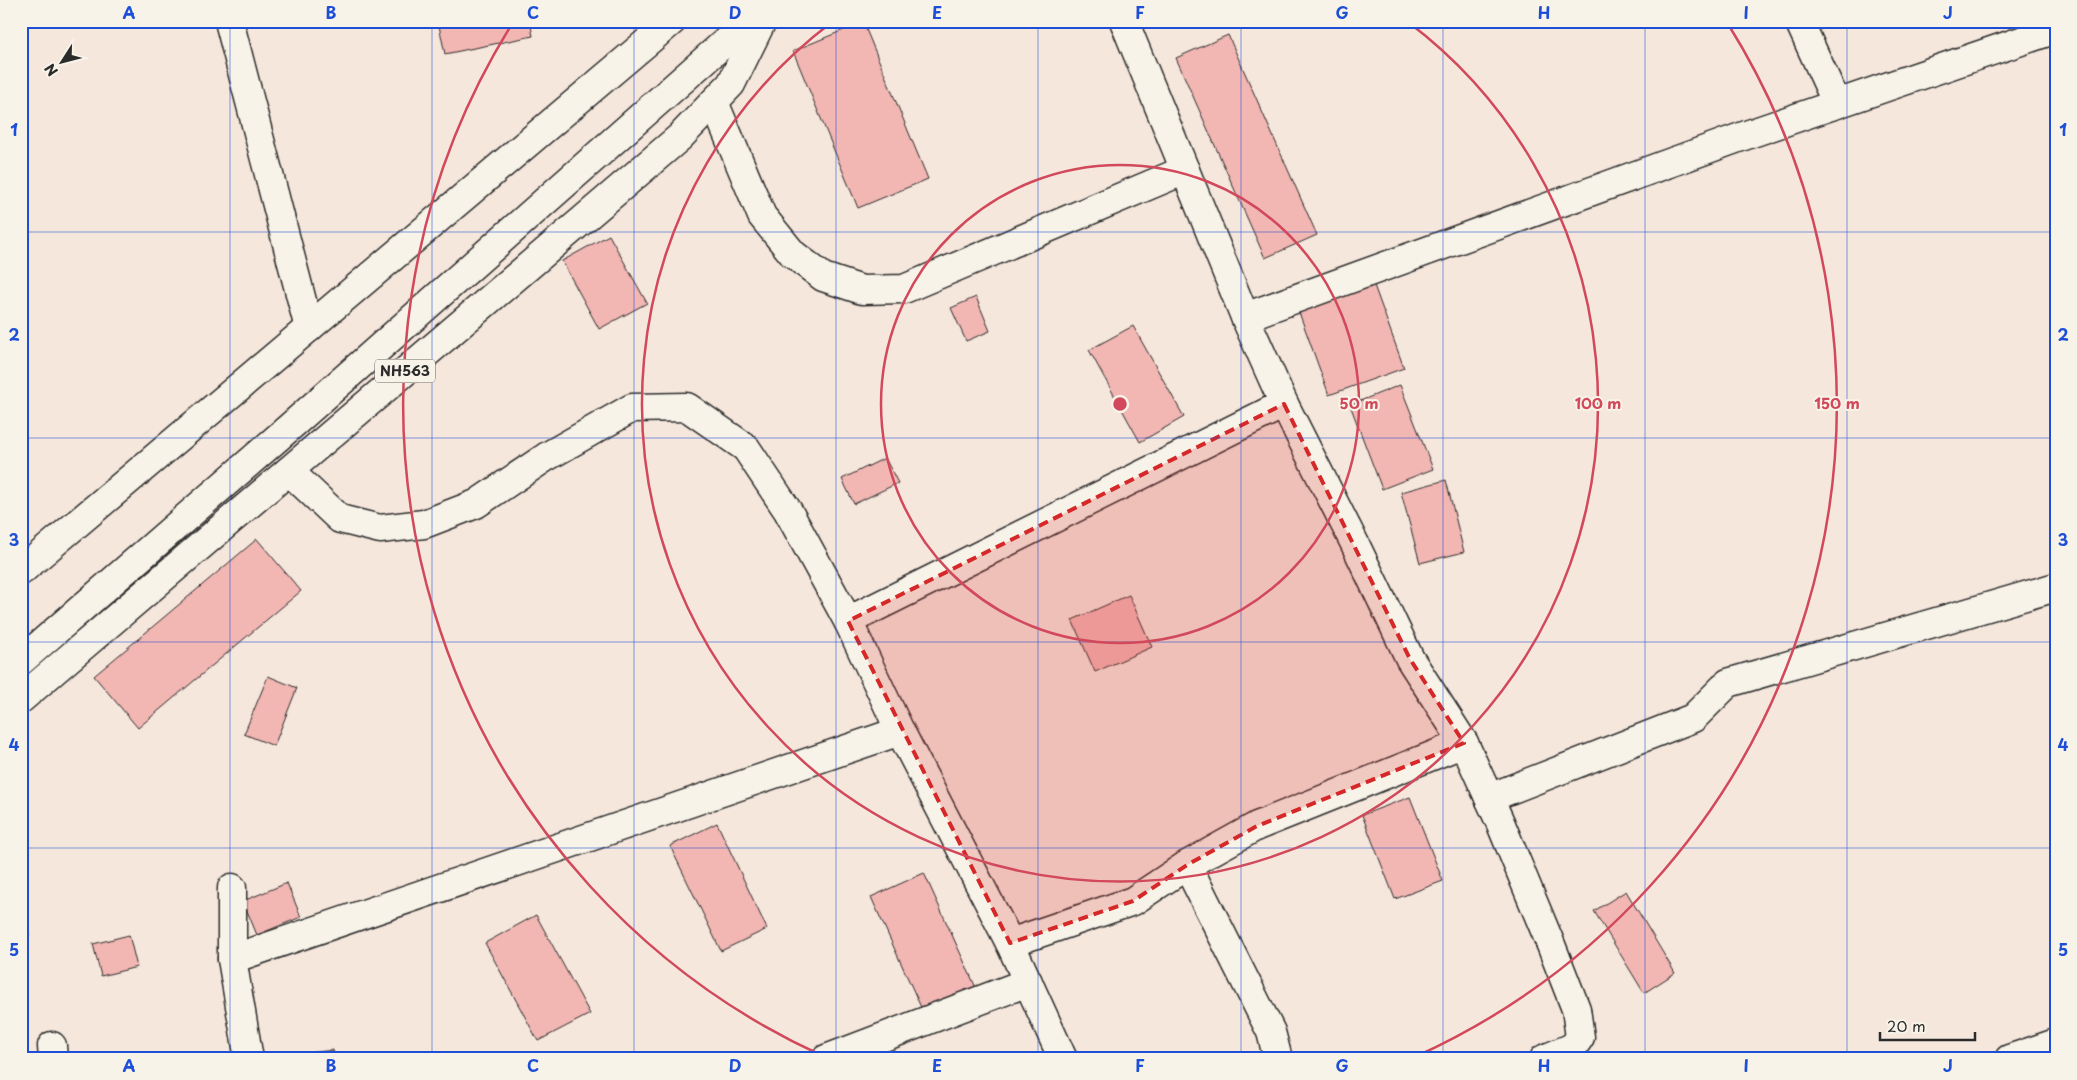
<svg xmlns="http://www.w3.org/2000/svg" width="2077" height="1080" viewBox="0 0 2077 1080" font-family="'Playpen Sans',sans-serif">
  <rect width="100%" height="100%" fill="#f6e7dd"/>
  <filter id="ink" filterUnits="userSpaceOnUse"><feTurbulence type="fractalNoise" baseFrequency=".02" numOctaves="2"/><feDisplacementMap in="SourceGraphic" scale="10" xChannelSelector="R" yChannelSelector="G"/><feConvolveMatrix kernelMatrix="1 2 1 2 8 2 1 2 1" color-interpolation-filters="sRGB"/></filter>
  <g filter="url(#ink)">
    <!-- building -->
    <g fill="#f2b6b3" stroke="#2b2b2b">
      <path d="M438,21H530L533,36L445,54Z"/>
      <path d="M863,22L928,179L858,208L793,51Z"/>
      <path d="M1228,35L1317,235L1265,258L1176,58Z"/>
      <path d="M609,235L647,303L599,329L562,261Z"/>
      <path d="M1371,277L1404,368L1329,395L1296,304Z"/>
      <path d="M976,297L990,331L966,341L951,308Z"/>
      <path d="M1133,326L1184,417L1140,442L1089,350Z"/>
      <path d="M1400,385L1433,469L1382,489L1350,405Z"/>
      <path d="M885,458L898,483L854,504L842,479Z"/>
      <path d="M1446,480L1464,552L1420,563L1401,492Z"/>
      <path d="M257,539L301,591L138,728L94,676Z"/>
      <path d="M1129,595L1152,647L1095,672L1072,620Z"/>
      <path d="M268,676L297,688L274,746L244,734Z"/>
      <path d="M1410,797L1443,881L1395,899L1362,815Z"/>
      <path d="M717,823L767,929L721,951L670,846Z"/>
      <path d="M924,873L977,990L924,1014L871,897Z"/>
      <path d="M21,882H24L29,935L21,936Z"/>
      <path d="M287,883L301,917L257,935L243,901Z"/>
      <path d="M1626,891L1675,973L1644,993L1594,911Z"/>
      <path d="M536,915L590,1014L538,1041L485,943Z"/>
      <path d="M129,935L137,967L101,976L93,944Z"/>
      <path d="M333,1050L335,1059H266V1058Z"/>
    </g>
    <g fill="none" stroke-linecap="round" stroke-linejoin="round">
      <!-- minor casing -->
      <g stroke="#2b2b2b" stroke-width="31">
        <g id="minor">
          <path d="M229,21L309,328"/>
          <path d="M1799,21L1837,104"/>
          <path d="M714,102L762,216L793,254L823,277L862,290L904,289L1185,170"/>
          <path d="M1245,317L1752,133L2056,29"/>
          <path d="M1284,404L1355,544L1410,659L1464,743L1500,822L1551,945L1576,1009L1580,1037L1573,1047L1544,1059"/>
          <path d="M289,471L340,519L380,529L424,524L476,504L546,457L632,408L687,407L746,448L788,511L848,621L900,731L1010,943L1063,1059"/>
          <path d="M848,621L1284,404L1245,317L1124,21"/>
          <path d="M1489,798L1693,718L1728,683L2056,587"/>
          <path d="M1187,865L1271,1032L1278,1059"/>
          <path d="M232,888V959L249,1059"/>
          <path d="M1010,943L1133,901L1187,865L1257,826L1464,743"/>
          <path d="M232,959L900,731"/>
          <path d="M52,1046L53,1059"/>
          <path d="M826,1059L1028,982"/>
          <path d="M2009,1059L2056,1043"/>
        </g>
      </g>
      <!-- highway casing -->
      <g stroke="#2b2b2b" stroke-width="31">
        <g id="highway">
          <path d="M21,571L672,21"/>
          <path d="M21,661L283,433L749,21"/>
          <path d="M21,699L680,137L731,84L762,21"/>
        </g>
      </g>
      <!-- minor -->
      <use href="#minor" stroke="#f7f3e8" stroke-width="28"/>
      <!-- highway -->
      <use href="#highway" stroke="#f7f3e8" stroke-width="28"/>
    </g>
  </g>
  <!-- marked area -->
  <path fill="#d62828" fill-opacity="0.2" stroke="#d62828" stroke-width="4" stroke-dasharray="10 6" stroke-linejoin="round" d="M1284,404L1410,659L1464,743L1257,826L1187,865L1133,901L1010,943L848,621Z"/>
  <!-- grid -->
  <path fill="none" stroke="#1d4ed8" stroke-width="1" stroke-opacity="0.55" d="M230,21V1059M432,21V1059M634,21V1059M836,21V1059M1038,21V1059M1241,21V1059M1443,21V1059M1645,21V1059M1847,21V1059M21,232H2056M21,438H2056M21,642H2056M21,848H2056"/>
  <!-- distance rings -->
  <g fill="none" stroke="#d1495b" stroke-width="2.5">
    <circle cx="1120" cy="404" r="239"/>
    <path d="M1408 22A478 478 0 1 1 832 22"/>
    <path d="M823 1056A717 717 0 0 1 512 24M1728 24A717 717 0 0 1 1417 1056"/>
  </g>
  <g text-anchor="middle" stroke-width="4" stroke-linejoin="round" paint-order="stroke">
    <!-- shield labels -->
    <rect fill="#f7f3e8" stroke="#686764" stroke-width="1" x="375" y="359.5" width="60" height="23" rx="4"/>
    <g font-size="14" font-weight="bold" fill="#2b2b2b">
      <text x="405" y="376">NH563</text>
    </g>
  </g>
  <circle cx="1120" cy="404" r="8" fill="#d1495b" stroke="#f7f3e8" stroke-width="2.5"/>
  <g font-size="15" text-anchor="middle" font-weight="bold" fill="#d1495b" stroke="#f7f3e8" stroke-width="4" stroke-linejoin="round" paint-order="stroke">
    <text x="1359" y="409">50 m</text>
    <text x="1598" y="409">100 m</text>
    <text x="1837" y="409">150 m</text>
  </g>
  <!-- margin -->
  <rect width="2077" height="1080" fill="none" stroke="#f7f3e8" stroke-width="55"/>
  <!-- north arrow -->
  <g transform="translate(62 62) rotate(234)" stroke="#f7f3e8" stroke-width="4" paint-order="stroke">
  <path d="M0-4L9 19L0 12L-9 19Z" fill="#2b2b2b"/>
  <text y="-8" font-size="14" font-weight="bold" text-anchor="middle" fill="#2b2b2b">N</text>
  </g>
  <!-- scale -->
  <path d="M1880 1032v8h95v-8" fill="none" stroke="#2b2b2b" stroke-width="2.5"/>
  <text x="1887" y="1032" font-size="15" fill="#2b2b2b" stroke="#f7f3e8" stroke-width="4" paint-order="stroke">20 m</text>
  <rect x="28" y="28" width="2022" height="1024" fill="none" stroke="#1d4ed8" stroke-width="2"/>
  <g font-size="16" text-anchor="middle" font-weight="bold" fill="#1d4ed8">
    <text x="129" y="19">A</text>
    <text x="331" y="19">B</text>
    <text x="533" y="19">C</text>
    <text x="735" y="19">D</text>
    <text x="937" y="19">E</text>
    <text x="1140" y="19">F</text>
    <text x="1342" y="19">G</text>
    <text x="1544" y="19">H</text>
    <text x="1746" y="19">I</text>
    <text x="1948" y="19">J</text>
    <text x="14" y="136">1</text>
    <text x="2063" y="136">1</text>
    <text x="14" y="341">2</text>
    <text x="2063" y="341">2</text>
    <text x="14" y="546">3</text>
    <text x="2063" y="546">3</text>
    <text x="14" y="751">4</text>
    <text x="2063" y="751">4</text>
    <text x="14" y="956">5</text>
    <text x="2063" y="956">5</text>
    <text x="129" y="1072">A</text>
    <text x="331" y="1072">B</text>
    <text x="533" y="1072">C</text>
    <text x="735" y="1072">D</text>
    <text x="937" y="1072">E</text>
    <text x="1140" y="1072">F</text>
    <text x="1342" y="1072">G</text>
    <text x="1544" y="1072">H</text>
    <text x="1746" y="1072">I</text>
    <text x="1948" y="1072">J</text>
  </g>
</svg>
